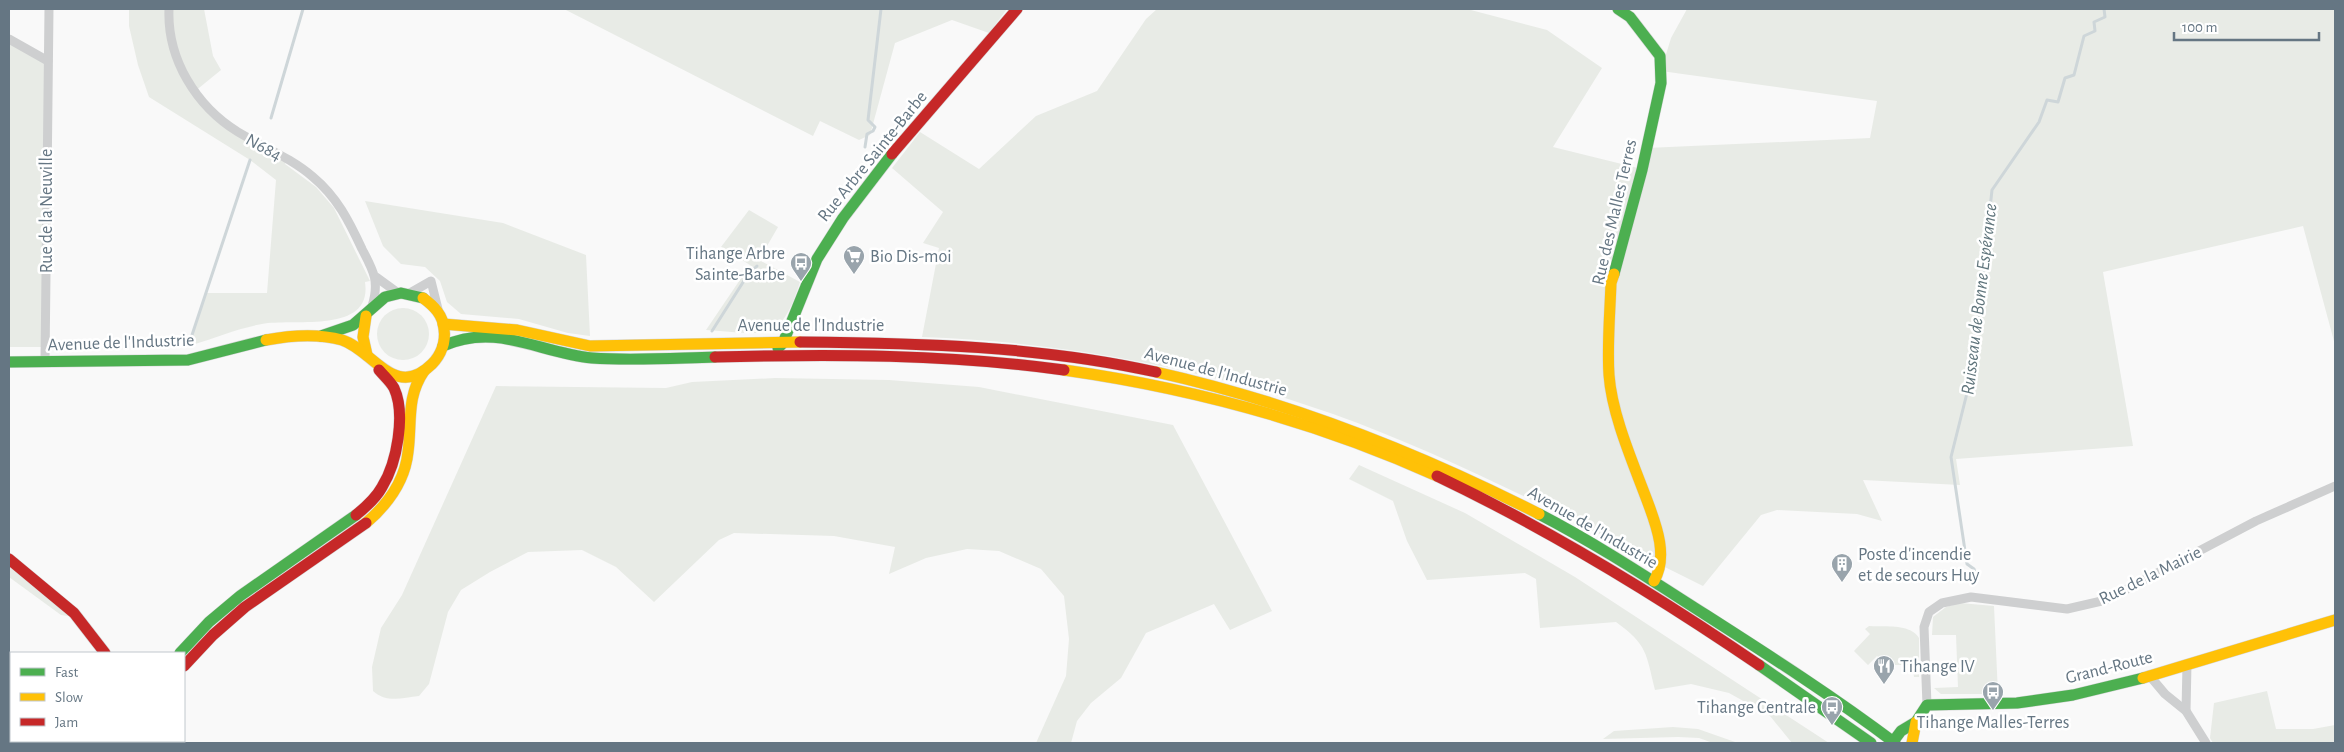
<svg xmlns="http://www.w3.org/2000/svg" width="2344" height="752" viewBox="0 0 2344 752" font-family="'Alegreya Sans',sans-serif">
  <rect width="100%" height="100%" fill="#f9f9f9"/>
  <!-- green -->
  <g fill="#e8ebe6">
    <path d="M129,9H204L213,56L221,70L194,92L212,114L287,160L285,164L316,187L334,208L370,281L365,282C373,335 293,318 262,324C239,328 215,338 192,345L191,338L207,293H267L276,180L250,160L149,97L138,65L129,26Z"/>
    <path d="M564,9H1007L989,33L952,20L895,43L870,135L859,140L820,121L813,136Z"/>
    <path d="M1157,9H1467L1547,30L1602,68L1553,147L1642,169L1647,148L1870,138L1877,101L1661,71L1671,38L1687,9H2335V345L2303,226L2103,272L2133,446L1956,459L1960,485L1863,480L1882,521L1857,514L1777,510L1761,515L1703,586C1582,526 1461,460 1333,414C1201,367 1062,342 922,337L939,248L923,243L943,212L892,168L920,132L979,169L1036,116L1097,91L1146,19Z"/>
    <path d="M9,39L48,61L45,347H9Z"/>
    <path d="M365,201L503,223L586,255L590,336L568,333L519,319L461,314L447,302L440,281L425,267L401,264L383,246Z"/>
    <path d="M749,210L778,227L759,260L800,282C780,346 764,333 706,330L750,265L721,247Z"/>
    <circle cx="403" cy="334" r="26"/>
    <path d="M775,378L889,380L979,387L1173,425L1272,611L1230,630L1214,604L1146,633L1121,678L1091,703L1077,721L1071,743H1036L1066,676L1069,639L1064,596L1041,569L999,551L967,549L926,558L889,574L895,547L834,536L734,533L719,540L654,602L616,567L582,550L528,552L490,572L461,590L448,612L429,684L419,696C402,698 386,703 373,691L372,667L381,628L402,595L496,386L666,388L692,382Z"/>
    <path d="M1359,465L1465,513L1575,577L1829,743H1792L1770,716L1729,693L1691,684L1655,690C1646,654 1648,645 1616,622L1540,628L1536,579L1525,573L1427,580L1407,541L1393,501L1349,479Z"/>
    <path d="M9,567L70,613L68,616L61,615L9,577Z"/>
    <path d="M1960,603L1994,606L1998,694H1941L1934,688L1958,687L1956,635H1932L1933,617L1946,607Z"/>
    <path d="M1869,626C1884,627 1910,623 1919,638V677H1914L1913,665H1889L1877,656L1868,665L1854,651L1870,634L1865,629Z"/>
    <path d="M2267,691L2276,729H2313L2335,725V743H2213L2210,738L2214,703Z"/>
    <path d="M1673,727L1698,729L1738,743H1713L1699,738L1678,737L1603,739L1614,731Z"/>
  </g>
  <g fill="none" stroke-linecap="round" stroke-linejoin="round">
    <!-- stream -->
    <g stroke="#ced6d9" stroke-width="3">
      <path d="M271,118L303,9"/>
      <path d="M865,147L867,134L873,131L875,127L868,120L881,9"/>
      <path d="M712,331L747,276L757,266"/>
      <path d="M191,338L250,160"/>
      <path d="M1976,575L1974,569L1967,564L1951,457L1972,373L1992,190L2039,122L2047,100L2058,102L2065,78L2074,75L2084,36L2095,31L2094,22L2105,17L2104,9"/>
    </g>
    <!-- fast casing -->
    <g stroke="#d5d6d7" stroke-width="12">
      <g id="fast">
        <path d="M1614,274L1642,170L1661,83L1660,56L1630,17L1618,9"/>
        <path d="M321,336L353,325L385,297L401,293L423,298"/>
        <path d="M443,346C497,322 539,353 592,358C633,361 675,358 715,357"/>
        <path d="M778,348L783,343L817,259L843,218L892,154"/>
        <path d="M9,362L188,360L266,340"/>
        <path d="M1539,514C1597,544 1651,580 1706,615C1770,656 1834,697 1895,743"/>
        <path d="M180,653L209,622L240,596L356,515"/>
        <path d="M1759,665L1871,743"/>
        <path d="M1892,743L1901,731L1916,722L1927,705L2017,703L2073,695L2143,678"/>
      </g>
    </g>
    <!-- slow casing -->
    <g stroke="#d5d6d7" stroke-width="12">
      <g id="slow">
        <path d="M1614,274L1611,283C1610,313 1607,345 1609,375C1612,416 1634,465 1648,503C1657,527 1668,557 1654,581"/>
        <path d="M366,316L363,337L367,355"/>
        <path d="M443,324L517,330L590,346L800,342"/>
        <path d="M266,340C292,335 317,333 342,340C373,350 395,401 432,364C441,355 446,342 444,329C443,315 434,306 423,298"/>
        <path d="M1064,370C1191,388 1320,423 1437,476"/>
        <path d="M1156,372C1290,402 1417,452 1539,514"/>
        <path d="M366,523C387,505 405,481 408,452C412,423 406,397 424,371"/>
        <path d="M2143,678L2335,620"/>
        <path d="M134,743L135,741"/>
        <path d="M1912,743L1916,722"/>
      </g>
    </g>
    <!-- jam casing -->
    <g stroke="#d5d6d7" stroke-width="12">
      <g id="jam">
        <path d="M892,154L1017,9"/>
        <path d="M800,342C919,343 1039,346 1156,372"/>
        <path d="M715,357C832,354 948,354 1064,370"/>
        <path d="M1437,476C1550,530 1655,594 1759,665"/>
        <path d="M356,515C366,507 376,498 382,487C397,463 406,414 394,388C390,381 384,376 379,370"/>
        <path d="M9,559L74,613L105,653"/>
        <path d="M184,666L213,635L245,607L366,523"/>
        <path d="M120,741V743"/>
      </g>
    </g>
    <!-- street -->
    <g stroke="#cecfd0" stroke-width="9">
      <path d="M169,9C167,59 196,106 238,132C263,147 291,158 313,177C337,197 349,221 362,249C373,270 380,281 372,306"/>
      <path d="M9,39L48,61"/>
      <path d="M376,277L398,293"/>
      <path d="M410,293L431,281L438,309"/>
      <path d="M45,362L49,9"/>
      <path d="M2149,675L2165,694L2186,711L2206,743"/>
      <path d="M1927,705L1924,627L1929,612L1942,603L1971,597L2067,609L2106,600L2256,521L2335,486"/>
      <path d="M2186,711L2187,664"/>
    </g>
    <!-- fast -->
    <use href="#fast" stroke="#4caf50" stroke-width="11"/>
    <!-- slow -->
    <use href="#slow" stroke="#ffc107" stroke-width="11"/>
    <!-- jam -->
    <use href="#jam" stroke="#c62828" stroke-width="11"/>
  </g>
  <!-- icons -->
  <defs>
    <g id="supermarket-pin" transform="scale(1.125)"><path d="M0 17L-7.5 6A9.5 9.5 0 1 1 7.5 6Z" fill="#99a4ac" stroke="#fff"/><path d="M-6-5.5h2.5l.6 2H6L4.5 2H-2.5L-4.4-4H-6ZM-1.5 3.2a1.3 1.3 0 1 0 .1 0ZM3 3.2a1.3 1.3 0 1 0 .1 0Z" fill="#fff"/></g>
    <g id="bus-pin" transform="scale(1.125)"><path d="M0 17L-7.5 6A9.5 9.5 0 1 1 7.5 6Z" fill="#99a4ac" stroke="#fff"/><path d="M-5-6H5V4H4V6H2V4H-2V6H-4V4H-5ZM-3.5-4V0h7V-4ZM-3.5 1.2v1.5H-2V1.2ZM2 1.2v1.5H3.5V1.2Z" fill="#fff"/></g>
    <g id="building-pin" transform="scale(1.125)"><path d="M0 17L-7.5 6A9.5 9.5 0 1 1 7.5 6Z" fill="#99a4ac" stroke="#fff"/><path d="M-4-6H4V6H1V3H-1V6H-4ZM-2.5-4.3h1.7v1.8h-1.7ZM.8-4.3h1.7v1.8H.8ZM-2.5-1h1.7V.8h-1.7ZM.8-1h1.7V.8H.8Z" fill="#fff"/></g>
    <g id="restaurant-pin" transform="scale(1.125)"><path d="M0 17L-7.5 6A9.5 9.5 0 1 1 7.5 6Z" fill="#99a4ac" stroke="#fff"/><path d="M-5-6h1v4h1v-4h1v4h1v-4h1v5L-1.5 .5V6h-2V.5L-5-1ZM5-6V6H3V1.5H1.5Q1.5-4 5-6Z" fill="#fff"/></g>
  </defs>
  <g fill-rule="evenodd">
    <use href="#supermarket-pin" x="854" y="256"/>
    <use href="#bus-pin" x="801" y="263"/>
    <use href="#building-pin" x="1842" y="564"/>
    <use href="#restaurant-pin" x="1884" y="666"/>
    <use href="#bus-pin" x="1993" y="692"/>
    <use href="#bus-pin" x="1832" y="707"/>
  </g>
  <g text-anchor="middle" stroke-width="5" stroke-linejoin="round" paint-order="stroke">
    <!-- street labels -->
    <g font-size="18" fill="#657683" stroke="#fff">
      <text transform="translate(264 147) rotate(29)" y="6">N684</text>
      <text transform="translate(872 156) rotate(-51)" y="6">Rue Arbre Sainte-Barbe</text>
      <text transform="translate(46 211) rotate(-90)" y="6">Rue de la Neuville</text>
      <text transform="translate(1614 212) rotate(-77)" y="6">Rue des Malles Terres</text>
      <text x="811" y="331">Avenue de l'Industrie</text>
      <text transform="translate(121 342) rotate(-2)" y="6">Avenue de l'Industrie</text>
      <text transform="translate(1216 371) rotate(15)" y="6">Avenue de l'Industrie</text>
      <text transform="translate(1593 527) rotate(30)" y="6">Avenue de l'Industrie</text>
      <text transform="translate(2150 575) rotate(-26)" y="6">Rue de la Mairie</text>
      <text transform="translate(2109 667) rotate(-14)" y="6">Grand-Route</text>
    </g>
    <!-- poi labels -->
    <g font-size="18" fill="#657683" stroke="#fff" text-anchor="start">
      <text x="785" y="259" text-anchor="end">Tihange Arbre<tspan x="785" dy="21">Sainte-Barbe</tspan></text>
      <text x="870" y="262">Bio Dis-moi</text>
      <text x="1858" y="560">Poste d'incendie<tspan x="1858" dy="21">et de secours Huy</tspan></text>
      <text x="1900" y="672">Tihange IV</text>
      <text x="1816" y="713" text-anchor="end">Tihange Centrale</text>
      <text x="1993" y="728" text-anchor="middle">Tihange Malles-Terres</text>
    </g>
    <!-- water labels -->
    <g font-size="19" font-style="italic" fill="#60757c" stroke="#fff">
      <text transform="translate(1978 299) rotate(-83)" y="7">Ruisseau de Bonne Espérance</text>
    </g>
  </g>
  <!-- border -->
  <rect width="2344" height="752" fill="none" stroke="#657683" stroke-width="20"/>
  <!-- legend -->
  <rect x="10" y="652" width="175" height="90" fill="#ffffff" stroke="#c1c8cd"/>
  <rect x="20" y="668" width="25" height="8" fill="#4caf50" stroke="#c1c8cd"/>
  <text x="55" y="677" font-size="15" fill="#657683">Fast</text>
  <rect x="20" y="693" width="25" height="8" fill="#ffc107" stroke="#c1c8cd"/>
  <text x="55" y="702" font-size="15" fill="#657683">Slow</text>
  <rect x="20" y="718" width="25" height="8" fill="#c62828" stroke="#c1c8cd"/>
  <text x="55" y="727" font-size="15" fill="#657683">Jam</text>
  <!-- scale -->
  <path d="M2174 32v8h145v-8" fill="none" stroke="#657683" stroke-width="2.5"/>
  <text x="2182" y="32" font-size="15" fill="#657683" stroke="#ffffff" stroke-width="4" paint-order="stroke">100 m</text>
</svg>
